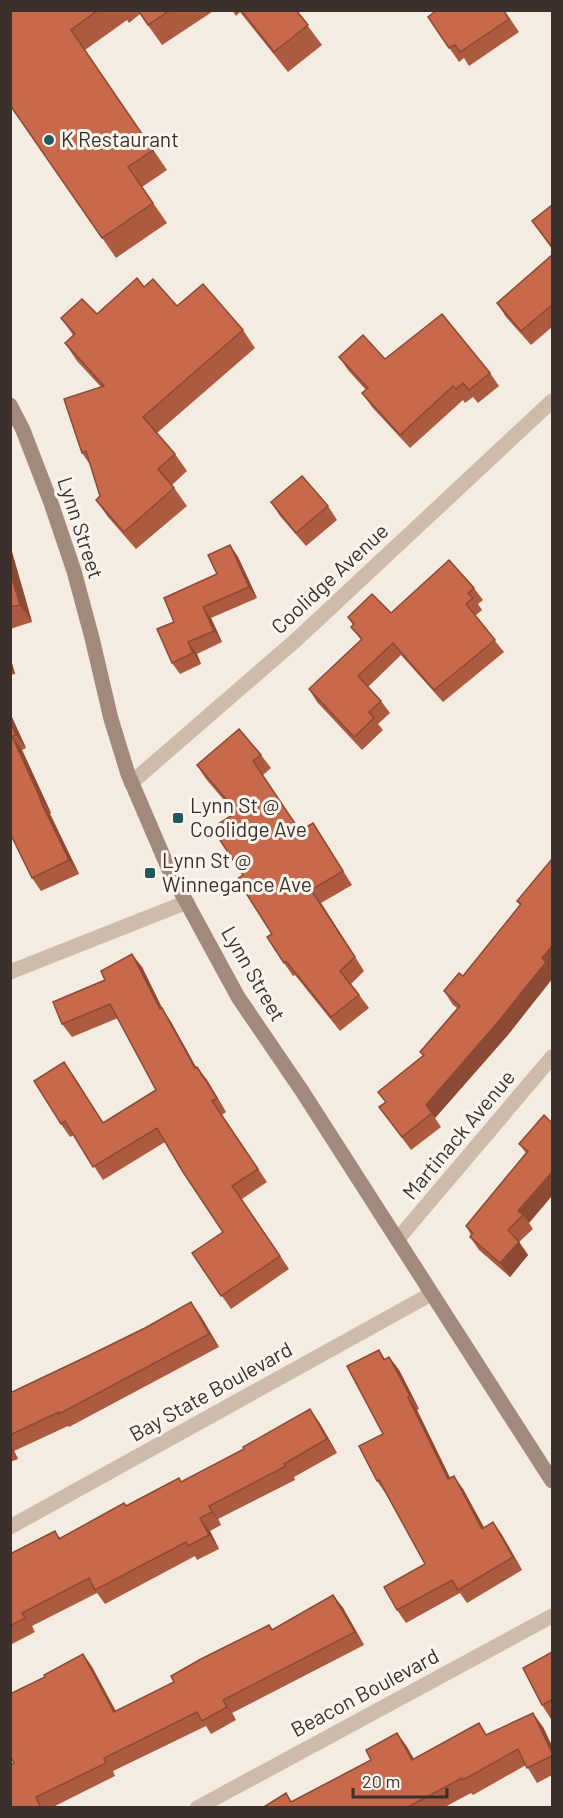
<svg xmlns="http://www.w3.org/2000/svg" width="563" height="1818" viewBox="0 0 563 1818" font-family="Barlow,sans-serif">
  <rect width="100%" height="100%" fill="#f4ebe1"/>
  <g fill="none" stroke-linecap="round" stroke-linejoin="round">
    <!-- street -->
    <g stroke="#cdbbac" stroke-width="15">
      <path d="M131,783L296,640L552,401"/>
      <path d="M10,972L187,902"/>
      <path d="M397,1240L552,1057"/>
      <path d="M10,1527L431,1294"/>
      <path d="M197,1808L552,1616"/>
    </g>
    <!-- secondary -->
    <path stroke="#a18a7d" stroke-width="15" d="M10,405L23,430L51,503L74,571L92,638L111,719L128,774L170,872L238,997L302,1091L552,1481"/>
  </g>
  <!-- wall -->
  <g fill="#ac5a40">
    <path d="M10,10H215L162,45L140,14L129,23L127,20L85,50L167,170L142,187L167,223L116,258L10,105Z"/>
    <path d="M232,10H296L322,45L288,72L240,12L236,16Z"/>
    <path d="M504,10L519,32L469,66L464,58L459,62L428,17Z"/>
    <path d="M552,205V249L532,221Z"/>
    <path d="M552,255V327L531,345L506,317L497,303Z"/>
    <path d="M144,287L177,306L243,330L255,348L157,433L175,454L187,471L172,485L187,506L136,549L108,517L96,500L100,496L91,466L82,453L101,387L77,361L65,343L73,335L61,318L97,314Z"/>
    <path d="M339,357L385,359L490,373L499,386L478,403L473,397L465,403L463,400L410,448L372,407L362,393L366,390L348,370Z"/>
    <path d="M271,502L328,506L337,520L306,546L280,516Z"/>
    <path d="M10,545L32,622L10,629Z"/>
    <path d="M230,545L238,557L257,598L211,618L222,642L197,654L201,664L180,674L172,663L174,622L217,574Z"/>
    <path d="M474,588L483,600L478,604L482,610L475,616L504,652L443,702L401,655L368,687L381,701L390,713L378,724L383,730L362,750L317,702L309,689L361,640L351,627L353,625L348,617L391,613Z"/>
    <path d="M10,657L15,674L10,675Z"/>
    <path d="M10,713L26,748L22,750L51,813L50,814L79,874L41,891L32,878L10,833Z"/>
    <path d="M261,755L271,768L263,775L300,831L322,837L352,885L321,903L364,971L351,984L369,1008L340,1031L295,975L293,976L284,963L272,934L243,875L235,813L206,779L197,765Z"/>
    <path d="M552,859V979L507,1036L435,1118L441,1127L411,1150L379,1107L385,1102L423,1056L420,1052L457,1008L453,1005L444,991L463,976L520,905L517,901Z"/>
    <path d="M142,967L163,1010L171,1022L196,1067L207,1080L226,1112L222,1115L267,1182L242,1199L289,1269L231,1309L192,1253L223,1232L165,1142L103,1180L74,1135L70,1137L61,1124L73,1075L103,1123L156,1090L118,1018L72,1037L62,1024Z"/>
    <path d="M544,1115L529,1223L533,1229L519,1242L528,1255L510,1277L479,1250L470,1237L471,1235L466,1226L526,1153L519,1144Z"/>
    <path d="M200,1315L219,1347L69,1427L68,1426L14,1451L18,1459L10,1462V1393Z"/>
    <path d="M379,1350L385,1359L389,1357L399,1370L419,1409L417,1410L450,1478L463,1489L484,1528L493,1522L502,1535L522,1570L467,1603L460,1593L406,1623L397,1610L425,1564L386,1494L377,1481L383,1434Z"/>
    <path d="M319,1422L337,1453L294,1477L295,1480L218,1519L221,1525L210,1531L219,1549L197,1560L195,1556L105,1604L97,1593L32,1626L35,1632L10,1645V1554L55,1531L60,1538L126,1506Z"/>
    <path d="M333,1595L343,1608L364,1645L232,1713L236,1720L211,1734L206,1726L113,1771L115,1776L51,1808H10L14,1763L45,1677L83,1654L92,1667L116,1711L174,1682L269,1625L272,1630Z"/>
    <path d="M552,1652V1718L551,1719L542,1705Z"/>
    <path d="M543,1727L552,1746V1775L537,1783L526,1765L473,1795L471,1793L443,1808H262L291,1802L371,1760L397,1733L407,1747L414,1759L487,1735Z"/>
  </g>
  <!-- shaded-wall -->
  <g fill="#8c4a34">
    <path d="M10,545L32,622L20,605L10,571Z"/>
    <path d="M230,545L238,557L257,598L249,587Z"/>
    <path d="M203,607L211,618L222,642L214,631Z"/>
    <path d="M188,642L197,654L201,664L193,653Z"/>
    <path d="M10,657L15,674L10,668Z"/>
    <path d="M10,713L26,748L16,735L10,721Z"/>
    <path d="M12,736L22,750L51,813L41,800Z"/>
    <path d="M40,800L50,814L79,874L69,860Z"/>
    <path d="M311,890L321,903L364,971L355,957Z"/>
    <path d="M552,946V979L507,1036L435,1118L426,1105Z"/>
    <path d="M132,954L142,967L163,1010L171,1022L204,1082L195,1068L160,1009Z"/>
    <path d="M64,1062L73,1075L112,1137L103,1123Z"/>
    <path d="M197,1067L207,1080L226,1112L217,1098Z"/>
    <path d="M552,1172V1196L529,1223L523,1215L518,1211Z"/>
    <path d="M519,1242L528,1255L510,1277L500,1263Z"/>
    <path d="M191,1302L200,1315L219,1347L209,1334Z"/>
    <path d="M389,1357L399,1370L419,1409L410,1396Z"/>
    <path d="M408,1397L417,1410L457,1492L448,1479Z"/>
    <path d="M310,1409L319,1422L337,1453L327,1439Z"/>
    <path d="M10,1445L14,1451L18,1459L10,1448Z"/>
    <path d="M454,1476L463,1489L492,1542L482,1529Z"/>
    <path d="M209,1506L218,1519L221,1525L212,1512Z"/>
    <path d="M200,1518L210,1531L219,1549L209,1535Z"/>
    <path d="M493,1522L502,1535L522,1570L513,1557Z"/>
    <path d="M333,1595L343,1608L364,1645L355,1632Z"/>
    <path d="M83,1654L92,1667L123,1726L114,1712Z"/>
    <path d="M223,1700L232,1713L236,1720L227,1707Z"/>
    <path d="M533,1713L543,1727L552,1746V1753Z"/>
    <path d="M397,1733L407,1747L422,1774L412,1760Z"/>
  </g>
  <!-- building -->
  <g fill="#c8694b" stroke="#8c4a34" stroke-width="1.5">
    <path d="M10,10H98L71,30L153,150L128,167L153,203L102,238L10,105Z"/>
    <path d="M138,10H170L148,25Z"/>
    <path d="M241,10H296L308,25L274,52Z"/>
    <path d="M437,10H503L509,19L460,52L455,45L449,48L428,17Z"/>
    <path d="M552,205V247L532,221Z"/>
    <path d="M552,255V305L521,331L497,303Z"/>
    <path d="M137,278L144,287L153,279L177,306L203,284L243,330L143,417L175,454L158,469L174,488L124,532L96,500L100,496L86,451L82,453L64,399L104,386L65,343L75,334L61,318L82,299L97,314Z"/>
    <path d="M442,314L490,373L469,390L463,383L456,389L453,386L400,435L362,393L368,388L339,357L363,335L385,359Z"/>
    <path d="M302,476L328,506L296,533L271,502Z"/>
    <path d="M230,545L249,587L203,607L214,631L188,642L193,653L172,663L157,629L174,622L164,598L217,574L208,555Z"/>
    <path d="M449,560L474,588L468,593L473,598L466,604L495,640L434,690L393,643L358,676L381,701L369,712L374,718L354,737L309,689L362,639L351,627L354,624L348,617L372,594L391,613Z"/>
    <path d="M10,571L20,605L10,607Z"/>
    <path d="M10,721L16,735L12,736L41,800H40L69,860L32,878L10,833Z"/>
    <path d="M239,729L261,755L253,761L300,831L313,823L343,871L311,890L355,957L340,971L359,995L331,1017L286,961L284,963L267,937L272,934L237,879L243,875L212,828L237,812L197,765Z"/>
    <path d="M552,859V946L542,958L546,962L498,1022L426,1105L432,1113L402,1137L379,1107L386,1102L378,1092L424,1055L420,1052L460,1006L444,991L459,973L463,976L521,904L517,901Z"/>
    <path d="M132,954L160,1009L162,1008L195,1068L197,1067L217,1098L212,1101L258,1169L232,1186L280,1256L221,1296L192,1253L223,1232L183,1172L157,1128L93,1167L65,1121L61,1124L34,1081L64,1062L103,1123L156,1090L110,1004L62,1024L53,1002L105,980L101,971Z"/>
    <path d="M544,1115L552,1123V1172L518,1211L523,1215L508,1230L519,1242L500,1263L470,1237L473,1233L466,1226L528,1151L519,1144Z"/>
    <path d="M191,1302L209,1334L59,1414V1412L10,1435V1393L88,1356L145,1328Z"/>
    <path d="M379,1350L384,1360L389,1357L410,1396L408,1397L448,1479L454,1476L482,1529L493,1522L513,1557L458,1590L452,1580L397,1610L384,1587L425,1564L379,1480L377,1481L359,1446L383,1434L347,1366Z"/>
    <path d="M310,1409L327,1439L284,1464L286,1466L209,1506L212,1512L200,1518L209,1535L188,1546L186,1542L95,1590L89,1578L22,1613L25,1618L10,1626V1554L55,1531L59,1539L124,1503L126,1506L179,1478L181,1482L244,1449L243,1447Z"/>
    <path d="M333,1595L355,1632L223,1700L227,1707L202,1721L197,1712L104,1758L106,1763L36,1797L40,1806L36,1808H10V1765L14,1763L10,1755V1694L45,1677L44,1675L83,1654L114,1712L174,1682L171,1676L201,1659L269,1625L272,1630Z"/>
    <path d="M552,1652V1700L542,1705L523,1668Z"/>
    <path d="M533,1713L552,1753V1756L527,1768L518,1749L463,1780L462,1778L406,1808H262L286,1793L291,1802L371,1760L366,1750L397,1733L412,1760L479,1723L486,1735Z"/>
  </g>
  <!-- markers -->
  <g fill="#1f5a5e" stroke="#fbf5ee" stroke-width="2">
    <circle cx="49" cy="140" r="6"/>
    <rect x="172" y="812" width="12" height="12" rx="3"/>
    <rect x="144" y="867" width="12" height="12" rx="3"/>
  </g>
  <g text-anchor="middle" stroke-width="6" stroke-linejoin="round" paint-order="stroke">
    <!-- poi labels -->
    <g font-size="21" fill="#3b302b" stroke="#fbf5ee" text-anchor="start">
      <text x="61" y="147">K Restaurant</text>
      <text x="190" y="813">Lynn St @<tspan x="190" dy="24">Coolidge Ave</tspan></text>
      <text x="162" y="868">Lynn St @<tspan x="162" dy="24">Winnegance Ave</tspan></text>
    </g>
    <!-- street labels -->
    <g font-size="21" fill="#3b302b" stroke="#fbf5ee">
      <text transform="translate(80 528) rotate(72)" y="7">Lynn Street</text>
      <text transform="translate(330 579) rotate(-43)" y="7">Coolidge Avenue</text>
      <text transform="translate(253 974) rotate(60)" y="7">Lynn Street</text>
      <text transform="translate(459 1135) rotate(-50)" y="7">Martinack Avenue</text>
      <text transform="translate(211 1392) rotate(-29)" y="7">Bay State Boulevard</text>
      <text transform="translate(365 1693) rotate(-28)" y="7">Beacon Boulevard</text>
    </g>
  </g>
  <!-- border -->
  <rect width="563" height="1818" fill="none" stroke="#3b302b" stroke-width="24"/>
  <!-- scale -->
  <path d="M353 1788v9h94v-9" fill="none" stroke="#3b302b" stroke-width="3"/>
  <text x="362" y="1788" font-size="18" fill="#3b302b" stroke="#fbf5ee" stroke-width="4.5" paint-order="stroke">20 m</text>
</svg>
